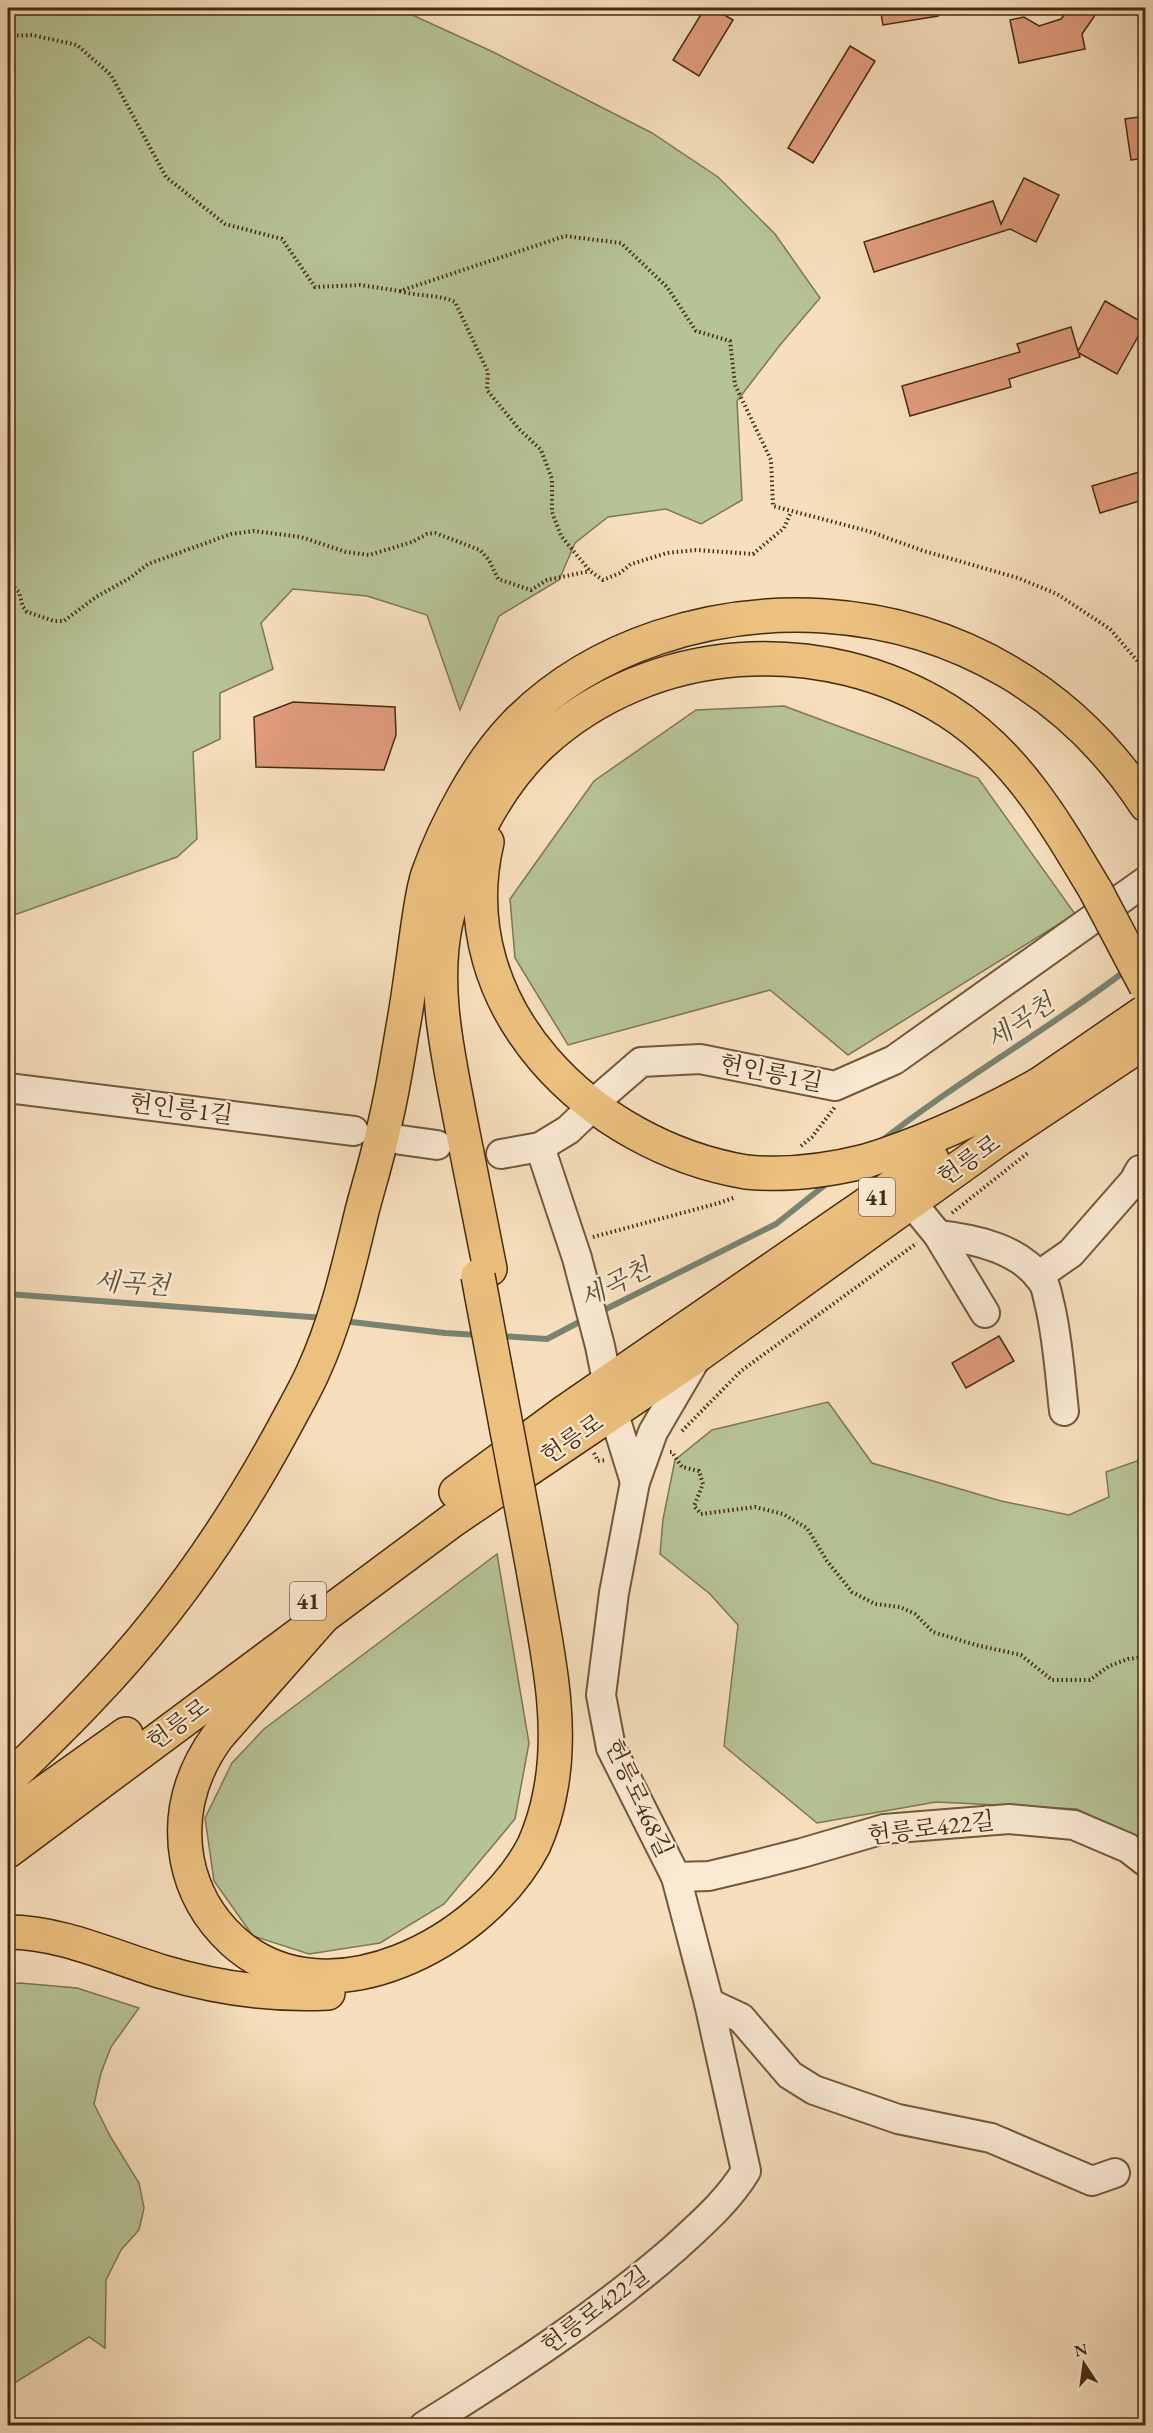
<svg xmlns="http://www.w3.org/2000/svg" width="1153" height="2433" viewBox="0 0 1153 2433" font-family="'EB Garamond','Noto Serif KR',serif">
  <rect width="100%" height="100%" fill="#f7dfbd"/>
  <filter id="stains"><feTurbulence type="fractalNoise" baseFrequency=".00333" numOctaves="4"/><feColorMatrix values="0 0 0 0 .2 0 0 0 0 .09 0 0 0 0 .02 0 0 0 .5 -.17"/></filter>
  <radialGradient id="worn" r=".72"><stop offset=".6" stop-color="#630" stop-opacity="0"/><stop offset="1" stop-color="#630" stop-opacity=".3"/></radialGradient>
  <!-- green -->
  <g fill="#b6c396" stroke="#7e7753" stroke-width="1.5">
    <path d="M8,8H397L491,51L652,133L718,177L775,234L820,298L780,345L737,401L742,500L701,524L666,509L608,517L575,543L559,580L499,616L460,710L427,615L367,596L293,589L261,623L273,669L220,693V739L193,752L197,839L177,857L17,914L8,912Z"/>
    <path d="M784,706L978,778L1075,914L848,1055L770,990L568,1045L515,958L510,899L594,781L696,710Z"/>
    <path d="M828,1402L872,1463L1001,1501L1069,1515L1109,1497L1106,1472L1145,1458V1841L1077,1809L936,1802L817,1823L724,1746L738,1625L710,1594L660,1554L663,1519L675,1460L712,1430Z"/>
    <path d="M497,1554L529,1743L515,1819L444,1904L380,1943L309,1954L253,1936L214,1881L205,1818L232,1763L264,1729Z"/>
    <path d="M20,1983L77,1988L139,2008L111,2047L101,2073L94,2104L110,2136L139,2183L144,2208L139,2230L121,2250L106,2280L105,2348L89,2337L8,2387V1985Z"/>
  </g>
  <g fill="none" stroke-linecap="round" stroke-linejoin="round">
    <!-- stream -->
    <g stroke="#7a8371" stroke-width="6">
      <path d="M880,1142C959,1080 1046,1031 1125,971"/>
      <path d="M8,1294L324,1318"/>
      <path d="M600,1312L776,1224L830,1181"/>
      <path d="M343,1321L445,1333L479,1335"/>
      <path d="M498,1336L547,1339L585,1319"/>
    </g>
  </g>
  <!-- building -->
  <g fill="#e19c7d" stroke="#462b10" stroke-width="1.5">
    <path d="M705,8H713L733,20L699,76L673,60Z"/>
    <path d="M880,8H938V16L883,25Z"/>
    <path d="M1069,8H1100L1082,34L1085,49L1019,63L1010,20L1024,17L1039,26L1061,19Z"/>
    <path d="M850,46L875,61L813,163L788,148Z"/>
    <path d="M1146,116V158L1131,160L1125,119Z"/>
    <path d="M1024,178L1059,195L1036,242L1010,229L874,272L864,242L993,201L1001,224Z"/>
    <path d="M1105,301L1145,324L1117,374L1079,353L1080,357L1009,379L1011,387L910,416L902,386L1020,352L1017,344L1071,327L1078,351Z"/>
    <path d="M1146,470V499L1100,513L1092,486Z"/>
    <path d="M293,702L395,707L396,735L384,770L256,767L254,717Z"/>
    <path d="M999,1336L1014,1361L966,1388L952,1363Z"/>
  </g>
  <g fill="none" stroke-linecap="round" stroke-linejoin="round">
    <!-- minor casing -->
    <g stroke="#72583b" stroke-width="32">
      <g id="minor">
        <path d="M8,1088L354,1131"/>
        <path d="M596,1101L641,1062L700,1059L835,1086L894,1060L1146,881"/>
        <path d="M401,1140L437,1145"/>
        <path d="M540,1147L577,1258L600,1346L613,1411L635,1482"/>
        <path d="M501,1154L540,1147L568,1130L590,1109"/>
        <path d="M911,1202L938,1235L985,1313"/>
        <path d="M938,1235C976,1239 1023,1249 1044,1284C1047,1290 1048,1299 1050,1306C1058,1340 1060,1376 1064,1411"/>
        <path d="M1038,1276L1071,1253L1134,1181L1140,1170"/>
        <path d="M676,1877L709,1876L751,1866L802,1853L884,1829L1009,1819L1074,1825L1128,1848L1146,1862"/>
        <path d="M709,2003L741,2018L790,2075L814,2090L898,2119L991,2138L1092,2181L1115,2173"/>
        <path d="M424,2426C511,2372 598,2315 675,2248C701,2224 728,2201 746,2171L709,2003L676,1877L611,1748L601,1695L614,1593L635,1482L653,1432L698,1355"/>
      </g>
    </g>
    <!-- major casing -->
    <g stroke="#462b10" stroke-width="36">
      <g id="major">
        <path d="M1031,1090L1146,1011"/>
        <path d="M456,1492L566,1411L932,1159"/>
        <path d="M8,1818L126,1734"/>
        <path d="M8,1851L453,1520L698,1355L999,1139L1146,1041"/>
      </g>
    </g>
    <!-- highway casing -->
    <g stroke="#462b10" stroke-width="36">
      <g id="highway">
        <path d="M487,842C448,1008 592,1146 746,1172"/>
        <path d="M866,1161C928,1142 984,1115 1040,1084"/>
        <path d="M490,1269C480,1219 470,1168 460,1118C448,1054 432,987 446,922C459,860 494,788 541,744C652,642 822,632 948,711C1016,754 1056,824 1096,891"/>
        <path d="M322,1618L218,1736C191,1773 179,1813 187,1859C193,1891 209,1919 233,1941C326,2026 484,1942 534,1845C541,1829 547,1810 550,1793C565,1719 545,1641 533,1569"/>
        <path d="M8,1780C35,1753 64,1726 90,1698C168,1617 233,1523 286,1424C295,1407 305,1390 313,1372C336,1322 348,1269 361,1215C368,1187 377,1160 383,1131C392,1097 397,1062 403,1027C410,989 414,950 420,912C422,900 424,886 428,874C446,824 478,763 515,725C594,644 714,609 825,616C959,625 1073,693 1146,805"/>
        <path d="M8,1932C61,1932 113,1957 163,1972C217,1988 272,1996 328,1993"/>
      </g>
    </g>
    <!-- path -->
    <g stroke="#462b10" stroke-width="4" stroke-dasharray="1.5 3" stroke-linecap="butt">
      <path d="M8,36L32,35L77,45L111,75L166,177L225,224L282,239L315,287L360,285L400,291L565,236L621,243L667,287L696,331L730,341L735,385L771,460L773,506L868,531L924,551L1018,578L1057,594L1110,629L1146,671"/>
      <path d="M400,291C418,297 439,294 455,302L488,372L487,390L519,429L541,450L552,479V512L561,536L590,571L603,580L620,573L631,564L667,553L696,550L753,554L784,528L791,512"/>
      <path d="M8,581L19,592L23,607L27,612L54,621H64L96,597L130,578L148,564L231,534L254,531L301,537L346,552L369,555L412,542L427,534L435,533L480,550L489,560L498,579L531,590L547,580L590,571"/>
      <path d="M801,1146L812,1137L835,1107"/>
      <path d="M952,1213L1029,1152"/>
      <path d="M593,1237L719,1203L736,1197"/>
      <path d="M682,1431L741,1371L917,1243"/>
      <path d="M670,1452H672L682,1467L699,1471L703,1484L694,1506L701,1514L755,1507L783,1514L807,1528L827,1561L852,1592L875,1604L900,1607L915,1614L933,1632L976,1645L1021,1655L1052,1680H1090L1109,1666L1128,1659L1146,1657"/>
      <path d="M594,1453L598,1461L606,1460"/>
    </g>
    <!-- minor -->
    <use href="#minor" stroke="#faead4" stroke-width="28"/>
    <!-- major -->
    <use href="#major" stroke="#ecc07e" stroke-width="33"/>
    <!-- highway -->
    <use href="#highway" stroke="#ecc07e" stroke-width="33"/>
    <!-- highway-bridge casing -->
    <g stroke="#462b10" stroke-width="36" stroke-linecap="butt">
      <g id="highway-bridge">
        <path d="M1096,891L1146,986"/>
        <path d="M746,1172C787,1176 826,1171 866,1161"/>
        <path d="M478,1276L533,1569"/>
      </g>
    </g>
    <!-- highway-bridge -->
    <use href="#highway-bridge" stroke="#ecc07e" stroke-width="33"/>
  </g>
  <g text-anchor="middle" stroke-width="4.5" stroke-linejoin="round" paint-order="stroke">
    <!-- shield labels -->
    <g fill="#faead4" stroke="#7c644b" stroke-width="1.5">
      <rect x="859" y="1178" width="36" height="38" rx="4.5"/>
      <rect x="290" y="1582" width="36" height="38" rx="4.5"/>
    </g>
    <g font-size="22" font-weight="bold" fill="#462b10">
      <text x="877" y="1205">41</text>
      <text x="308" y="1609">41</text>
    </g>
    <!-- street labels -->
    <g font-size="24" fill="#462b10" stroke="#faead4">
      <text transform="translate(771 1073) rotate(11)" y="8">헌인릉1길</text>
      <text transform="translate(181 1109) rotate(7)" y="8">헌인릉1길</text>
      <text transform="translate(969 1160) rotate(-35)" y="8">헌릉로</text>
      <text transform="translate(572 1439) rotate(-34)" y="8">헌릉로</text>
      <text transform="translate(178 1724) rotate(-36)" y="8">헌릉로</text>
      <text transform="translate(639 1798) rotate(65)" y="8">헌릉로468길</text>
      <text transform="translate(931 1828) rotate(-7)" y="8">헌릉로422길</text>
      <text transform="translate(595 2310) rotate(-37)" y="8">헌릉로422길</text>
    </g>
    <!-- water labels -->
    <g font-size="26" font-style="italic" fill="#5c5038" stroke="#faead4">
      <text transform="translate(1020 1021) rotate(-34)" y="9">세곡천</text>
      <text transform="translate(132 1283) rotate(4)" y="9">세곡천</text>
      <text transform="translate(615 1283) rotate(-27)" y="9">세곡천</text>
    </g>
  </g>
  <!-- margin -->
  <rect width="1153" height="2433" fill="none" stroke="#f7dfbd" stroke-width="30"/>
  <rect x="9" y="9" width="1135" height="2415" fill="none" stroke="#462b10" stroke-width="3"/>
  <rect x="15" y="15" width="1123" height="2403" fill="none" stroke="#462b10" stroke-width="1.5"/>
  <!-- north arrow -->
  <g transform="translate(1084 2364) rotate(347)" stroke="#faead4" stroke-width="4.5" paint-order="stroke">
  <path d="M0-4.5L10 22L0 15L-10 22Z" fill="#462b10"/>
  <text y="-9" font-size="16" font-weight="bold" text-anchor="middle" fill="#462b10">N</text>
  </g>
  <rect width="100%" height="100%" filter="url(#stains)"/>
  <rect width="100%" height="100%" fill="url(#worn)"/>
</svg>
